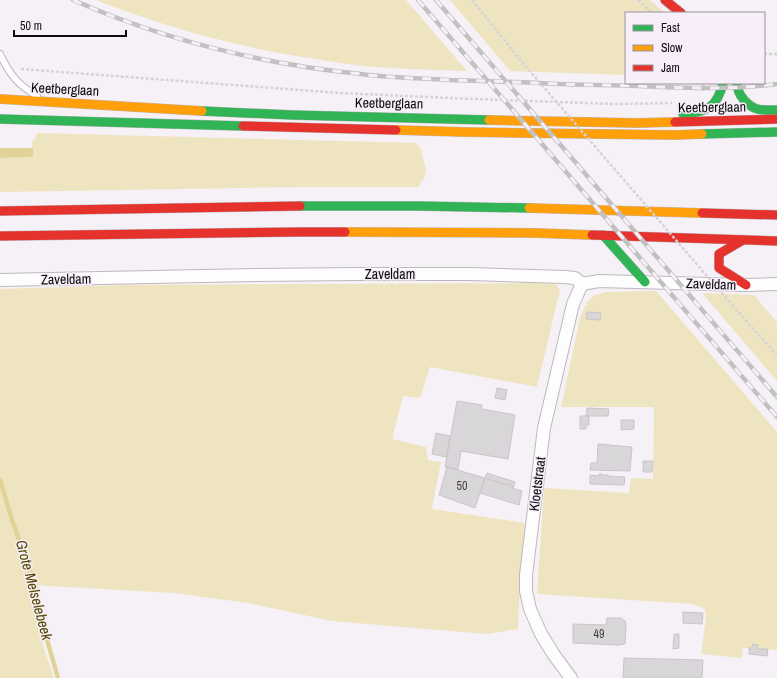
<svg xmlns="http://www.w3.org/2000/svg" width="777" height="678" viewBox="0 0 777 678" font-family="'Archivo Narrow',sans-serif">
  <rect width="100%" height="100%" fill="#f6f1f6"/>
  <!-- green -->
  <g fill="#eee4c0">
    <path d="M96,0H406L467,71C433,70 398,69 364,66C348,64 332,62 316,59C240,48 167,28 96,0Z"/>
    <path d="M450,0H650L665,13H626V75L510,71Z"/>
    <path d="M38,133L416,143L421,149L426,171L423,180L418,187H297L0,192V158L33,157L32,142Z"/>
    <path d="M537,283L555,284L560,290L537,387L430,367L420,398L403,396L392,439L426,447L428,460L441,462L432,509L525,523L519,604L518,629L487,634L332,621L248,603L174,593L31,585L42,643L54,678H0V289L125,285Z"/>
    <path d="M656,291L777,432V650L743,648L742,658L701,654L706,618L705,609L693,604L537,594L544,488L629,493L631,478L653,479L654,407H561L580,318L587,302L593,296L606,292Z"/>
    <path d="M702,293L754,295L777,322V381Z"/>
  </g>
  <!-- water -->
  <path fill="#e1d398" d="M0,148H33V157L0,158Z"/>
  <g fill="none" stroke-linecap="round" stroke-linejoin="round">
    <!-- stream -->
    <path stroke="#e1d398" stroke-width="4.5" d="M0,480L12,520L35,584L42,622L58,678"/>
  </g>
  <!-- building -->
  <g fill="#d9d6d9" stroke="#c8c4c8">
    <path d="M587,312L601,313L600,320L586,319Z"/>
    <path d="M497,388L507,390L505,400L495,398Z"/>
    <path d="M457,401L482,405V409L515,415L508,459L461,451L458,470L445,467Z"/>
    <path d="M587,408L609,409L608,416H586Z"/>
    <path d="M580,416H589V425H586V429H580Z"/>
    <path d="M621,420H634V429L621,430Z"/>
    <path d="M436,433L450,436L446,457L432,454Z"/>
    <path d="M598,444L632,447L630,471L590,470L591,463H597Z"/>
    <path d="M643,461H653L652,472H643Z"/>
    <path d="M447,467L485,478L475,508L439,495Z"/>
    <path d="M487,473L515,482L513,488H512V486L507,484L506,485L485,478Z"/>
    <path d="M599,474H602V475H608V476L625,477L624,485L590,484V475L599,476Z"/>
    <path d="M485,478L506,485L507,484L512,486V488L522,491L519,505L480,493Z"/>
    <path d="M683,612L703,613L702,624L683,623Z"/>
    <path d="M607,618H621L625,621L626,624L625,644L618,645L573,643V624L606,625Z"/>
    <path d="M674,634H679V648L673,649Z"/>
    <path d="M753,644L758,645L757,649H768L767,656L749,654V648H752Z"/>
    <path d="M624,658L703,660L702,678H623Z"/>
  </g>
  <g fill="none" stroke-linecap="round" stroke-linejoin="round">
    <!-- lane casing -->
    <g stroke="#bcb8bd" stroke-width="8">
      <path id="lane" d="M0,54C10,75 17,84 37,96"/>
    </g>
    <!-- street casing -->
    <g stroke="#bcb8bd" stroke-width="14">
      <g id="street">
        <path d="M0,280L254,275L358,274H470L565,277L575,278L582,284L599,281L746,285L777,284"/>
        <path d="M571,678L554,655L541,634L530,609L526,591V575L544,428L573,304L582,284"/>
      </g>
    </g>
    <!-- fast casing -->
    <g stroke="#bcb8bd" stroke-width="10">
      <g id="fast">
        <path d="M737,83C738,91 739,94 744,100C755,112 763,110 777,110"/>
        <path d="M202,111L292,115L489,120"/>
        <path d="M683,114C707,112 717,108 723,83"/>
        <path d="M0,119L243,126"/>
        <path d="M702,134L777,132"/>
        <path d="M300,206H418L529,208"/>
        <path d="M603,235L645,282"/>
      </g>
    </g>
    <!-- slow casing -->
    <g stroke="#bcb8bd" stroke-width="10">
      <g id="slow">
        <path d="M0,99L202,111"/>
        <path d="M489,120L638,123L675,122"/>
        <path d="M396,130L464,132L675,135L702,134"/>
        <path d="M529,208L702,213"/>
        <path d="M345,232L535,233L592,235"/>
      </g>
    </g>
    <!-- jam casing -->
    <g stroke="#bcb8bd" stroke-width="10">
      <g id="jam">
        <path d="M665,0L681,13"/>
        <path d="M675,122L777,119"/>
        <path d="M243,126L396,130"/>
        <path d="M0,211L300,206"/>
        <path d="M702,213L777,215"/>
        <path d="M592,235L777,241"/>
        <path d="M0,236L299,232H345"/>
        <path d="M743,240L719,254V268L746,285"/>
      </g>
    </g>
    <!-- path -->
    <g stroke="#d5d3d5" stroke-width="2.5" stroke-dasharray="3 2" stroke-linecap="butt">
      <path d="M472,0L522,62"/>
      <path d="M638,0L652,13"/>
      <path d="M764,54H777"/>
      <path d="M21,69L340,93L473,99L615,104L672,103"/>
      <path d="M703,83V92"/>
      <path d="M732,305L777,355"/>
    </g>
    <!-- lane -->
    <use href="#lane" stroke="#fefdfe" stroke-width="6"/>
    <!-- street -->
    <use href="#street" stroke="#fefdfe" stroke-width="12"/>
    <!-- fast -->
    <use href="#fast" stroke="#30b455" stroke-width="9"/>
    <!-- slow -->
    <use href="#slow" stroke="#ff9f0a" stroke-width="9"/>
    <!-- jam -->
    <use href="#jam" stroke="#e5322d" stroke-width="9"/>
    <!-- rail casing -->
    <g stroke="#c2c1c2" stroke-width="4.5">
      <g id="rail">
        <path d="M73,0C164,40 262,64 361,74C390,78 420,78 450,80C486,81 522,82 558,84C584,85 611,85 637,86C684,88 731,90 777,84"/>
        <path d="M418,0L777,417"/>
        <path d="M436,0L777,397"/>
      </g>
    </g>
    <!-- rail -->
    <use href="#rail" stroke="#f7eef9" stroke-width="3" stroke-dasharray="9" stroke-linecap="butt"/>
    <!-- path-bridge -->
    <path stroke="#d5d3d5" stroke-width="2.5" stroke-dasharray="3 2" stroke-linecap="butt" d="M522,62L732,305"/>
  </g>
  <g text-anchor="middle" stroke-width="3" stroke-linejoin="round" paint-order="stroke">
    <!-- number labels -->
    <g font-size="12" fill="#413e41">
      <text x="462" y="490">50</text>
      <text x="599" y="638">49</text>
    </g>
    <!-- street labels -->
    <g font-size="14" fill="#0e0b0e" stroke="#f7eef9">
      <text transform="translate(65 89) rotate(3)" y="5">Keetberglaan</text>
      <text transform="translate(389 103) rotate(1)" y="5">Keetberglaan</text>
      <text transform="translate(712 107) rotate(-1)" y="5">Keetberglaan</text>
      <text x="390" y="279">Zaveldam</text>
      <text transform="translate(66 279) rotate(-1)" y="5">Zaveldam</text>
      <text transform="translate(711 284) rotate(2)" y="5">Zaveldam</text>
      <text transform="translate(537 484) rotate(-83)" y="5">Kloetstraat</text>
    </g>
    <!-- water labels -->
    <g font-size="15" font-style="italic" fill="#564a00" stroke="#f7eef9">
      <text transform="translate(34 590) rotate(75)" y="5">Grote Melselebeek</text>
    </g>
  </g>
  <!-- legend -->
  <rect x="625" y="12" width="140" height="72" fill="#f7eef9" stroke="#9a939b"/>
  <rect x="633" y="25" width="20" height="6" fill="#30b455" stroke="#9a939b"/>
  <text x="661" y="32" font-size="12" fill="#0e0b0e">Fast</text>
  <rect x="633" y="45" width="20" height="6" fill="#ff9f0a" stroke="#9a939b"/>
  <text x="661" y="52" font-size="12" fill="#0e0b0e">Slow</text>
  <rect x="633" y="65" width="20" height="6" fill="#e5322d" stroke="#9a939b"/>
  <text x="661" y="72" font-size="12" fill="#0e0b0e">Jam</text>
  <!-- scale -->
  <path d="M14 30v6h112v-6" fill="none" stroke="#0e0b0e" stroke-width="2"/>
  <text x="20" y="30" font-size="12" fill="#0e0b0e" stroke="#f7eef9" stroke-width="3" paint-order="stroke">50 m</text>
</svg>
